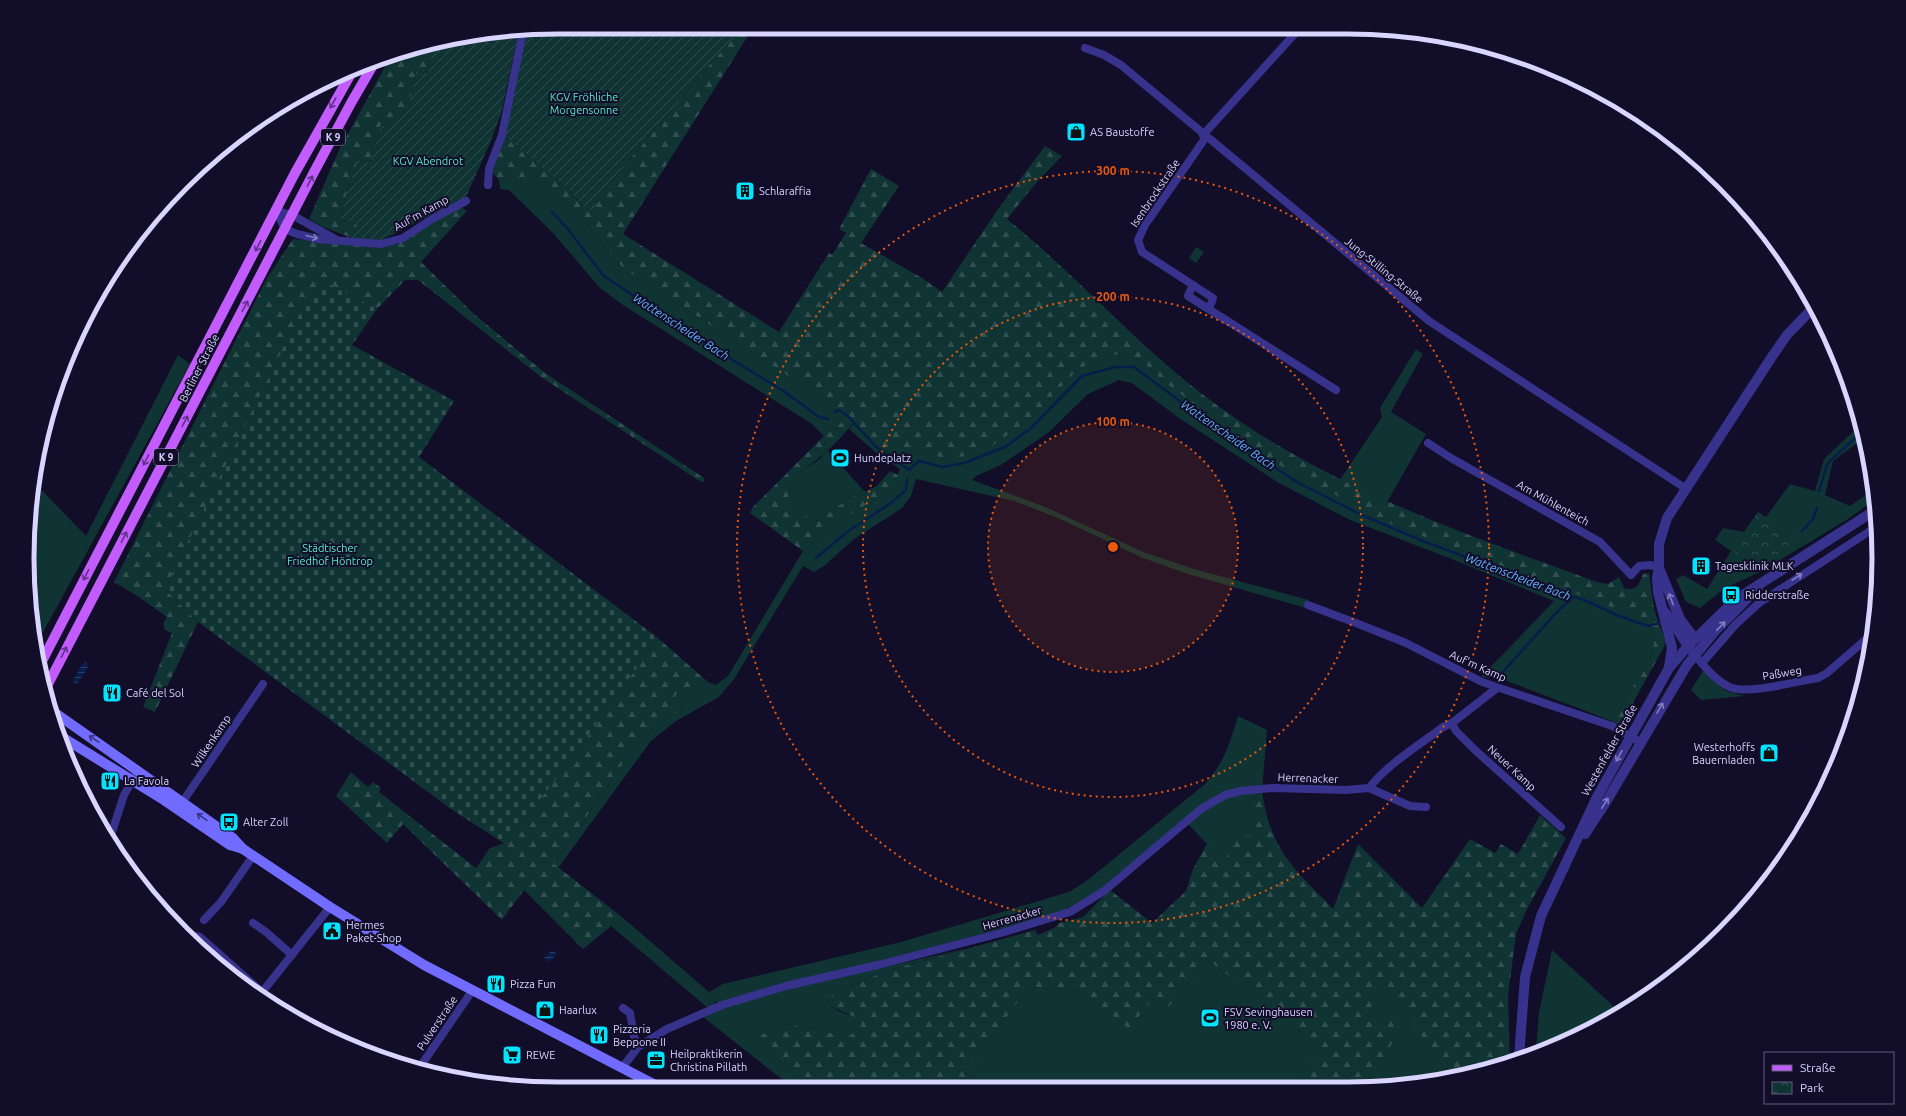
<svg xmlns="http://www.w3.org/2000/svg" width="1906" height="1116" viewBox="0 0 1906 1116" font-family="Ubuntu,sans-serif">
  <defs>
    <pattern id="forest-firs" width="22" height="20" patternUnits="userSpaceOnUse"><rect width="22" height="20" fill="#103433"/><path d="M5 1l3.5 6h-7zM16 11l3.5 6h-7z" fill="#325052"/></pattern>
    <pattern id="cemetery-stones" width="16" height="16" patternUnits="userSpaceOnUse"><rect width="16" height="16" fill="#103433"/><path d="M2 7V4a2 2 0 0 1 4 0v3zM10 15v-3a2 2 0 0 1 4 0v3z" fill="#325052"/></pattern>
    <pattern id="park-crowns" width="20" height="18" patternUnits="userSpaceOnUse"><rect width="20" height="18" fill="#103433"/><path d="M2 6a3 3 0 1 1 6 0M12 15a3 3 0 1 1 6 0" fill="none" stroke="#325052"/></pattern>
    <pattern id="garden-furrows" width="10" height="10" patternUnits="userSpaceOnUse"><rect width="10" height="10" fill="#103433"/><path d="M-1 1l2-2M0 10L10 0M9 11l2-2" fill="none" stroke="#325052"/></pattern>
    <pattern id="water-rules" width="6" height="5" patternUnits="userSpaceOnUse"><rect width="6" height="5" fill="#051e4b"/><path d="M0 2.5h6" fill="none" stroke="#293e66"/></pattern>
  </defs>
  <rect width="100%" height="100%" fill="#120d29"/>
  <!-- grass -->
  <g fill="#103433">
    <path d="M499,180H532L565,200L623,268L799,383L832,401L848,417L836,428L824,436L812,424L623,305L600,288L553,233L509,190L500,189Z"/>
    <path d="M1416,349L1423,354L1391,412L1426,434L1387,502L1340,480L1382,417L1380,408Z"/>
    <path d="M1118,354L1142,361L1162,380L1393,525L1649,621L1654,641L1652,656L1612,721L1502,679L1481,677L1554,601L1449,558L1350,520L1279,483L1179,418L1132,383L1119,380L1088,394L1049,432L1001,465L976,476L972,480L1043,506L1146,553L1194,569L1309,600L1306,608L1188,574L1143,558L1058,518L1014,501L916,479L911,496L902,508L854,539L824,566L814,572L803,566L734,679L719,697L676,721L651,741L558,868L554,864L635,746L655,727L683,708L675,697L679,690L708,682L716,685L728,676L803,551L835,523L891,490L900,469L881,457L849,429L854,423L879,447L902,460L909,450L945,458L1033,417L1078,369Z"/>
    <path d="M178,355L190,364L36,645L32,628L27,558L33,481L86,536Z"/>
    <path d="M1860,425L1864,438L1833,461L1825,495L1850,506L1872,491L1873,501L1848,519L1762,571L1725,588L1700,608L1686,602L1676,579L1683,575L1707,589L1731,551L1715,540L1723,528L1744,532L1758,512L1766,517L1790,484L1815,491L1824,459Z"/>
    <path d="M827,450L865,492L848,499L818,521L798,513L788,499L794,476L820,459Z"/>
    <path d="M1703,671L1726,691L1745,696L1701,700L1691,690Z"/>
    <path d="M1238,716L1267,730L1262,791L1248,802L1260,836L1223,870L1207,844L1188,824L1108,885L1060,913L720,1004L716,1001L711,1008H708L611,926L622,917L709,992L723,984L901,942L1069,892L1089,879L1205,784C1225,761 1229,745 1238,716Z"/>
    <path d="M968,948L886,971L834,993L826,1004L843,1013L859,1018L861,1026L849,1036L784,1024L753,1039L812,1088H793L703,1017L743,1000Z"/>
    <path d="M1552,950L1621,1013L1613,1018L1536,1050L1539,1012Z"/>
    <path d="M1207,959L1322,1049L1292,1088H987L965,1073L1029,987L1083,991L1129,1028L1152,999L1168,1008Z"/>
    <path d="M1383,984L1411,1018L1434,1058L1457,1076L1383,1088H1372L1394,1021L1367,1016Z"/>
  </g>
  <!-- forest -->
  <g fill="url(#forest-firs)">
    <path d="M729,31H751L623,234L779,332L829,253L832,255L846,233L839,229L871,169L899,186L861,243L922,278L942,292L998,209L1045,146L1062,156L1036,183L1007,219C1076,275 1135,343 1206,397C1322,485 1461,533 1597,582L1608,584L1619,577L1624,588C1637,592 1639,584 1643,574L1649,573L1654,609L1665,641V645L1623,721L1617,724L1612,721L1652,656L1654,641L1648,621L1393,525L1268,459L1162,380L1142,361L1118,354L1078,369L1033,417L979,455L945,458L909,450L903,460L879,447L853,423C836,445 817,461 794,476L788,498L798,513L818,521L848,499L877,486L890,471L898,475L891,490L835,523L803,551L750,513L753,507L824,436L836,428L847,417L832,401L799,383L623,268L565,200L532,180H499L489,169L504,136L570,191L580,203L593,210L603,191L734,36Z"/>
    <path d="M434,44L428,73L416,71L408,108L392,127L381,125L370,162L358,160L346,195L341,219L357,224L352,238L323,227L309,219L339,150L392,54Z"/>
    <path d="M459,206L467,211L421,262L474,314L545,373L704,478V481L702,482L698,480L541,377L418,280H405L377,309L325,282L165,589L198,622L155,712L143,707L172,633L165,630L163,624L167,617L139,597L114,582L267,278L293,239L382,248Z"/>
    <path d="M658,638L708,682L679,690L675,697L683,708L655,727L635,746L554,864L622,917L583,949L524,890L502,920L403,824L387,843L336,796L351,772L368,787L373,782L381,788L379,792L476,868L490,848L505,843L569,762Z"/>
    <path d="M1262,791C1264,805 1267,820 1273,833C1284,863 1312,886 1333,909L1358,844L1422,908L1470,839L1495,853L1501,844L1518,854L1540,815L1566,838L1527,909L1516,934L1508,996L1510,1061L1486,1071L1457,1076L1434,1058L1411,1018L1383,984L1367,1016L1394,1020L1392,1043L1372,1088H1292L1322,1049L1207,959L1168,1008L1152,999L1129,1029L1083,991L1029,987L965,1073L987,1088H812L753,1039L784,1024L849,1036L861,1026L859,1019L826,1004L834,993L886,971L1035,930L1038,935L1054,928L1059,923L1083,917L1110,890L1152,923L1186,891L1193,869L1207,844L1223,870L1233,837L1259,836L1248,802Z"/>
  </g>
  <!-- cemetery -->
  <path fill="url(#cemetery-stones)" d="M325,282L377,309L352,345L454,401L419,457L658,638L569,762L505,844L451,809L198,622L165,589L307,299Z"/>
  <!-- park -->
  <g fill="url(#park-crowns)">
    <path d="M1196,247L1204,252L1196,263L1189,258Z"/>
    <path d="M1758,512L1799,540L1751,572L1739,564V555L1732,550Z"/>
  </g>
  <!-- garden -->
  <g fill="url(#garden-furrows)">
    <path d="M519,31L501,114L490,143L466,197L380,241L352,238L357,224L341,219L346,195L358,160L370,162L381,125L392,127L408,108L416,71L428,73L434,44L488,32Z"/>
    <path d="M526,31H729L734,36L603,191L593,210L584,207L570,191L504,136Z"/>
  </g>
  <!-- water -->
  <g fill="url(#water-rules)">
    <path d="M86,662L88,664L87,669L78,683H75L73,681L82,664Z"/>
    <path d="M552,950L557,954L549,962L544,958Z"/>
  </g>
  <g fill="none" stroke-linecap="round" stroke-linejoin="round">
    <!-- stream -->
    <g stroke="#051e4b" stroke-width="2.5">
      <path d="M552,212L566,227L604,276L697,338L785,392L819,417L828,419"/>
      <path d="M835,412L838,410L848,416L876,447L909,470L919,461L943,467L964,463L1005,447L1030,429L1082,376L1115,367H1134L1212,425L1295,481L1364,516L1423,541L1493,567L1544,588L1584,600L1619,616L1648,626L1660,623"/>
      <path d="M1819,491L1827,465L1832,459L1862,432"/>
      <path d="M1802,531L1813,519L1817,508"/>
      <path d="M816,558L847,532L891,503L906,490L907,479"/>
      <path d="M1501,674L1556,613L1573,597"/>
    </g>
    <!-- minor -->
    <g stroke="#37338d" stroke-width="8">
      <path d="M1085,48L1104,55L1121,65L1429,321L1685,488"/>
      <path d="M1203,135L1300,28"/>
      <path d="M1206,137L1145,225L1138,240L1142,252L1213,298L1211,304L1207,308"/>
      <path d="M488,185L489,169L502,135L523,31"/>
      <path d="M276,211L285,229L297,234L318,239L381,244L403,238L432,219L466,201"/>
      <path d="M276,211L292,215L337,240"/>
      <path d="M1193,285L1188,296L1336,390"/>
      <path d="M1428,443L1451,458L1600,542L1631,575L1639,566L1651,565L1659,568"/>
      <path d="M1308,605L1356,623L1406,643L1482,682L1612,726L1640,742"/>
      <path d="M1699,660C1707,670 1719,683 1732,688C1750,694 1798,681 1818,678L1827,673L1871,635"/>
      <path d="M1702,663L1736,624L1759,603L1876,527"/>
      <path d="M1452,723L1456,731L1476,751L1561,827"/>
      <path d="M1369,788L1410,806L1426,807"/>
      <path d="M179,807L263,684"/>
      <path d="M110,838L124,795L135,776"/>
      <path d="M204,920L221,902L253,856"/>
      <path d="M253,923L266,932L292,955"/>
      <path d="M190,939L195,936L200,937L262,992"/>
      <path d="M259,996L330,907"/>
      <path d="M623,1008L630,1013L635,1041L638,1047"/>
      <path d="M422,1065L431,1070"/>
      <path d="M420,1067L472,991"/>
      <path d="M622,1068L638,1047L667,1029L722,1005L786,986L882,964L1001,933L1070,912L1104,891L1201,809L1225,795L1241,791L1273,788L1346,790L1369,788C1389,763 1418,746 1443,727L1452,723L1497,688"/>
    </g>
    <!-- tertiary -->
    <g stroke="#37338d" stroke-width="10">
      <path d="M1659,568L1680,619L1695,639"/>
      <path d="M1662,609C1674,621 1681,638 1692,651"/>
      <path d="M1669,667L1672,648L1658,592L1657,578L1659,568V544L1667,518L1773,355L1787,335L1813,308"/>
      <path d="M1585,834L1606,802L1687,665L1716,630L1758,588"/>
      <path d="M1519,1057L1525,977L1541,916L1597,797L1669,668L1688,646L1735,600L1874,511"/>
    </g>
    <!-- secondary -->
    <g stroke="#716cff" stroke-width="10">
      <path d="M51,710L233,838L243,849"/>
      <path d="M57,734L164,800L230,845L243,849L330,907L424,965L661,1088"/>
    </g>
    <!-- primary -->
    <g stroke="#c35cff" stroke-width="10">
      <path d="M40,665L295,173L353,70"/>
      <path d="M46,688L313,174L351,103L376,60"/>
    </g>
  </g>
  <!-- one-way arrows -->
  <defs><path id="oneway-shaft" d="M-6 0H5M1.5-3L5.5 0L1.5 3" fill="none" stroke-width="1.6" stroke-linecap="round" stroke-linejoin="round"/></defs>
  <g stroke="#623189">
    <use href="#oneway-shaft" transform="translate(333 103) rotate(119)"/>
    <use href="#oneway-shaft" transform="translate(310 181) rotate(-63)"/>
    <use href="#oneway-shaft" transform="translate(258 246) rotate(117)"/>
    <use href="#oneway-shaft" transform="translate(245 306) rotate(-62)"/>
    <use href="#oneway-shaft" transform="translate(185 421) rotate(-62)"/>
    <use href="#oneway-shaft" transform="translate(146 460) rotate(117)"/>
    <use href="#oneway-shaft" transform="translate(124 537) rotate(-63)"/>
    <use href="#oneway-shaft" transform="translate(86 575) rotate(117)"/>
    <use href="#oneway-shaft" transform="translate(64 652) rotate(-63)"/>
  </g>
  <g stroke="#807cc0">
    <use href="#oneway-shaft" transform="translate(312 237) rotate(15)"/>
    <use href="#oneway-shaft" transform="translate(1797 577) rotate(-33)"/>
    <use href="#oneway-shaft" transform="translate(1671 599) rotate(-111)"/>
    <use href="#oneway-shaft" transform="translate(1721 626) rotate(-46)"/>
    <use href="#oneway-shaft" transform="translate(1660 708) rotate(-59)"/>
    <use href="#oneway-shaft" transform="translate(1619 756) rotate(119)"/>
    <use href="#oneway-shaft" transform="translate(1605 803) rotate(-58)"/>
  </g>
  <g stroke="#38337f">
    <use href="#oneway-shaft" transform="translate(94 739) rotate(-146)"/>
    <use href="#oneway-shaft" transform="translate(202 817) rotate(-145)"/>
  </g>
  <!-- distance rings -->
  <circle cx="1113" cy="547" r="125" fill="#e8590c" fill-opacity=".12"/>
  <g fill="none" stroke="#e8590c" stroke-width="2" stroke-dasharray="2 4">
    <circle cx="1113" cy="547" r="125"/>
    <circle cx="1113" cy="547" r="250"/>
    <circle cx="1113" cy="547" r="376"/>
  </g>
  <!-- icons -->
  <defs>
    <g id="shop-square" transform="scale(1)"><rect x="-9" y="-9" width="18" height="18" rx="4" fill="#01e4ff" stroke="#120d29"/><path d="M-5-2.5h2.3a2.7 3.5 0 0 1 5.4 0H5L5.5 6h-11ZM-1.5-2.5h3a1.5 2.3 0 0 0-3 0Z" fill="#111"/></g>
    <g id="building-square" transform="scale(1)"><rect x="-9" y="-9" width="18" height="18" rx="4" fill="#01e4ff" stroke="#120d29"/><path d="M-4-6H4V6H1V3H-1V6H-4ZM-2.5-4.3h1.7v1.8h-1.7ZM.8-4.3h1.7v1.8H.8ZM-2.5-1h1.7V.8h-1.7ZM.8-1h1.7V.8H.8Z" fill="#111"/></g>
    <g id="stadium-square" transform="scale(1)"><rect x="-9" y="-9" width="18" height="18" rx="4" fill="#01e4ff" stroke="#120d29"/><path d="M0-5a6.5 5 0 1 0 0 10a6.5 5 0 1 0 0-10ZM-3.5-1.8h7v3.6h-7Z" fill="#111"/></g>
    <g id="bus-square" transform="scale(1)"><rect x="-9" y="-9" width="18" height="18" rx="4" fill="#01e4ff" stroke="#120d29"/><path d="M-5-6H5V4H4V6H2V4H-2V6H-4V4H-5ZM-3.5-4V0h7V-4ZM-3.5 1.2v1.5H-2V1.2ZM2 1.2v1.5H3.5V1.2Z" fill="#111"/></g>
    <g id="restaurant-square" transform="scale(1)"><rect x="-9" y="-9" width="18" height="18" rx="4" fill="#01e4ff" stroke="#120d29"/><path d="M-5-6h1v4h1v-4h1v4h1v-4h1v5L-1.5 .5V6h-2V.5L-5-1ZM5-6V6H3V1.5H1.5Q1.5-4 5-6Z" fill="#111"/></g>
    <g id="civic-square" transform="scale(1)"><rect x="-9" y="-9" width="18" height="18" rx="4" fill="#01e4ff" stroke="#120d29"/><path d="M-.6-6.5H3V-4.5H.6V-3L4-1V1h2V6H-6V1h2V-1L-.6-3ZM-1.2 2.5V6h2.4V2.5Z" fill="#111"/></g>
    <g id="supermarket-square" transform="scale(1)"><rect x="-9" y="-9" width="18" height="18" rx="4" fill="#01e4ff" stroke="#120d29"/><path d="M-6-5.5h2.5l.6 2H6L4.5 2H-2.5L-4.4-4H-6ZM-1.5 3.2a1.3 1.3 0 1 0 .1 0ZM3 3.2a1.3 1.3 0 1 0 .1 0Z" fill="#111"/></g>
    <g id="office-square" transform="scale(1)"><rect x="-9" y="-9" width="18" height="18" rx="4" fill="#01e4ff" stroke="#120d29"/><path d="M-6-3h4V-5.5h4V-3h4V5H-6ZM-1-4.5V-3h2v-1.5ZM-6 0V1H6V0Z" fill="#111"/></g>
  </defs>
  <g fill-rule="evenodd">
    <use href="#shop-square" x="1076" y="132"/>
    <use href="#building-square" x="745" y="191"/>
    <use href="#stadium-square" x="840" y="458"/>
    <use href="#building-square" x="1701" y="566"/>
    <use href="#bus-square" x="1731" y="595"/>
    <use href="#restaurant-square" x="112" y="693"/>
    <use href="#shop-square" x="1769" y="753"/>
    <use href="#restaurant-square" x="110" y="781"/>
    <use href="#bus-square" x="229" y="822"/>
    <use href="#civic-square" x="332" y="931"/>
    <use href="#restaurant-square" x="496" y="984"/>
    <use href="#shop-square" x="545" y="1010"/>
    <use href="#stadium-square" x="1210" y="1018"/>
    <use href="#restaurant-square" x="599" y="1035"/>
    <use href="#supermarket-square" x="512" y="1055"/>
    <use href="#office-square" x="656" y="1060"/>
  </g>
  <g text-anchor="middle" stroke-width="4" stroke-linejoin="round" paint-order="stroke">
    <!-- shield labels -->
    <g fill="#120d29" stroke="#9e99bf" stroke-width="1">
      <rect x="321" y="129" width="24" height="16" rx="3"/>
      <rect x="154" y="449" width="24" height="16" rx="3"/>
    </g>
    <g font-size="10" font-weight="bold" fill="#dad5ff">
      <text x="333" y="141">K 9</text>
      <text x="166" y="461">K 9</text>
    </g>
    <!-- park labels -->
    <g font-size="11" fill="#54ecc7" stroke="#120d29">
      <text x="584" y="101">KGV Fröhliche<tspan x="584" dy="13">Morgensonne</tspan></text>
      <text x="428" y="165">KGV Abendrot</text>
      <text x="330" y="552">Städtischer<tspan x="330" dy="13">Friedhof Höntrop</tspan></text>
    </g>
    <!-- poi labels -->
    <g font-size="11" fill="#dad5ff" stroke="#120d29" text-anchor="start">
      <text x="1090" y="136">AS Baustoffe</text>
      <text x="759" y="195">Schlaraffia</text>
      <text x="854" y="462">Hundeplatz</text>
      <text x="1715" y="570">Tagesklinik MLK</text>
      <text x="1745" y="599">Ridderstraße</text>
      <text x="126" y="697">Café del Sol</text>
      <text x="1755" y="751" text-anchor="end">Westerhoffs<tspan x="1755" dy="13">Bauernladen</tspan></text>
      <text x="124" y="785">La Favola</text>
      <text x="243" y="826">Alter Zoll</text>
      <text x="346" y="929">Hermes<tspan x="346" dy="13">Paket-Shop</tspan></text>
      <text x="510" y="988">Pizza Fun</text>
      <text x="559" y="1014">Haarlux</text>
      <text x="1224" y="1016">FSV Sevinghausen<tspan x="1224" dy="13">1980 e. V.</tspan></text>
      <text x="613" y="1033">Pizzeria<tspan x="613" dy="13">Beppone II</tspan></text>
      <text x="670" y="1058">Heilpraktikerin<tspan x="670" dy="13">Christina Pillath</tspan></text>
      <text x="526" y="1059">REWE</text>
    </g>
    <!-- street labels -->
    <g font-size="11" fill="#dad5ff" stroke="#120d29">
      <text transform="translate(1155 193) rotate(-56)" y="4">Isenbrockstraße</text>
      <text transform="translate(421 213) rotate(-29)" y="4">Auf'm Kamp</text>
      <text transform="translate(1384 270) rotate(39)" y="4">Jung-Stilling-Straße</text>
      <text transform="translate(199 368) rotate(-63)" y="4">Berliner Straße</text>
      <text transform="translate(1553 503) rotate(29)" y="4">Am Mühlenteich</text>
      <text transform="translate(1478 666) rotate(24)" y="4">Auf'm Kamp</text>
      <text transform="translate(1782 673) rotate(-9)" y="4">Paßweg</text>
      <text transform="translate(211 741) rotate(-56)" y="4">Wilkenkamp</text>
      <text transform="translate(1609 750) rotate(-61)" y="4">Westenfelder Straße</text>
      <text transform="translate(1512 768) rotate(43)" y="4">Neuer Kamp</text>
      <text transform="translate(1308 778) rotate(2)" y="4">Herrenacker</text>
      <text transform="translate(1012 918) rotate(-16)" y="4">Herrenacker</text>
      <text transform="translate(437 1023) rotate(-56)" y="4">Pulverstraße</text>
    </g>
    <!-- water labels -->
    <g font-size="12" font-style="italic" fill="#63b6ff" stroke="#120d29">
      <text transform="translate(681 327) rotate(33)" y="4">Wattenscheider Bach</text>
      <text transform="translate(1228 435) rotate(35)" y="4">Wattenscheider Bach</text>
      <text transform="translate(1518 577) rotate(21)" y="4">Wattenscheider Bach</text>
    </g>
  </g>
  <!-- crop -->
  <path d="M0 0H1906V1116H0ZM558 34H1348A524 524 0 0 1 1872 558V558A524 524 0 0 1 1348 1082H558A524 524 0 0 1 34 558V558A524 524 0 0 1 558 34Z" fill="#120d29" fill-rule="evenodd"/>
  <path fill="none" stroke="#dad5ff" stroke-width="5" d="M558 34H1348A524 524 0 0 1 1872 558V558A524 524 0 0 1 1348 1082H558A524 524 0 0 1 34 558V558A524 524 0 0 1 558 34Z"/>
  <circle cx="1113" cy="547" r="6" fill="#e8590c" stroke="#120d29" stroke-width="2"/>
  <g font-size="12" text-anchor="middle" font-weight="bold" fill="#e8590c" stroke="#120d29" stroke-width="4" stroke-linejoin="round" paint-order="stroke">
    <text x="1113" y="175">300 m</text>
    <text x="1113" y="301">200 m</text>
    <text x="1113" y="426">100 m</text>
  </g>
  <!-- legend -->
  <rect x="1764" y="1052" width="130" height="52" fill="#120d29" stroke="#625d7f"/>
  <rect x="1772" y="1065" width="20" height="6" fill="#c35cff" stroke="#625d7f"/>
  <text x="1800" y="1072" font-size="12" fill="#dad5ff">Straße</text>
  <rect x="1772" y="1082" width="20" height="12" fill="url(#park-crowns)" stroke="#625d7f"/>
  <text x="1800" y="1092" font-size="12" fill="#dad5ff">Park</text>
</svg>
